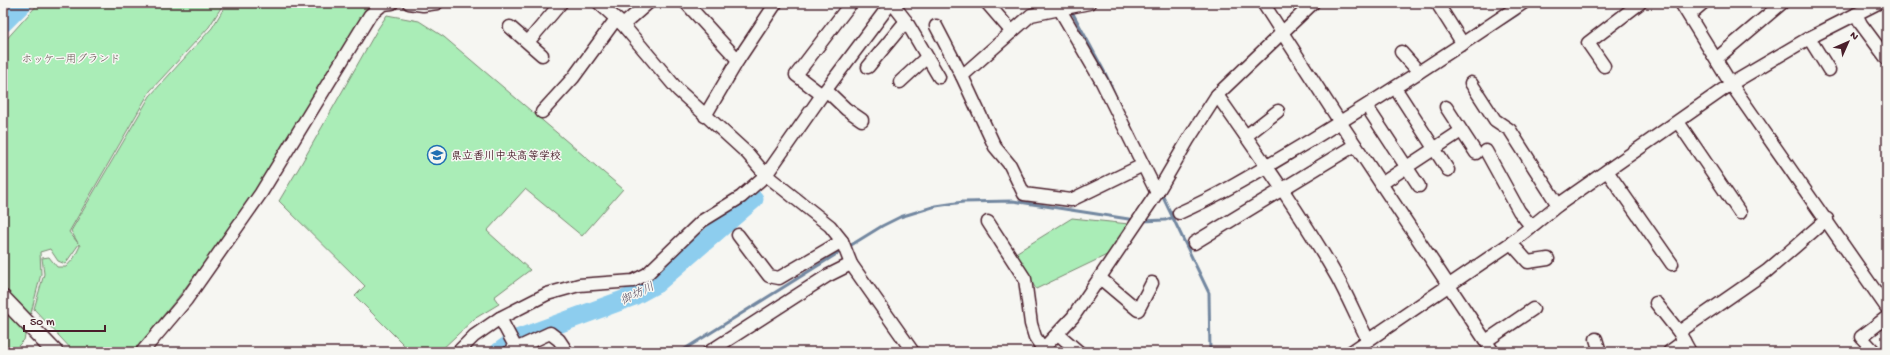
<svg xmlns="http://www.w3.org/2000/svg" width="1890" height="355" viewBox="0 0 1890 355" font-family="'Gochi Hand','Klee One',sans-serif">
  <rect width="100%" height="100%" fill="#f6f6f2"/>
  <filter id="ink" filterUnits="userSpaceOnUse"><feTurbulence type="fractalNoise" baseFrequency=".025" numOctaves="2"/><feDisplacementMap in="SourceGraphic" scale="8" xChannelSelector="R" yChannelSelector="G"/><feConvolveMatrix kernelMatrix="1 2 1 2 8 2 1 2 1" color-interpolation-filters="sRGB"/></filter>
  <g filter="url(#ink)">
    <!-- green -->
    <g fill="#aaedb7" stroke="#7a8671">
      <path d="M39,3H224L209,27L150,91L69,232L78,243L71,231L150,96L212,28L227,3H378L258,192L176,300L133,352H74L34,309L44,274L42,258L49,257L57,267H66L74,258L80,246L79,244L65,264L58,261L50,249L40,252L41,274L24,340L12,352H3V43Z"/>
      <path d="M387,15L419,21L444,37L623,189L582,236L525,189L487,231L530,270L494,297L499,304L474,319L439,352H411L355,296L365,286L279,201L300,166L377,30Z"/>
      <path d="M1072,218L1129,224L1111,253L1036,289L1014,254Z"/>
    </g>
    <g fill="none" stroke-linecap="round" stroke-linejoin="round">
      <!-- stream -->
      <g stroke="#7287a0" stroke-width="3">
        <path d="M1525,8L1533,3"/>
        <path d="M1071,10L1105,73L1123,112"/>
        <path d="M1504,23L1518,14"/>
        <path d="M1161,193L1209,293L1210,352"/>
        <path d="M1142,221L1165,220L1178,216"/>
        <path d="M848,247L882,226L900,217L936,206L963,202L1013,201L1135,220"/>
        <path d="M680,352L843,250"/>
      </g>
      <!-- river -->
      <g stroke="#8dcdee" stroke-width="19">
        <path d="M3,23L23,3"/>
        <path d="M499,352L517,339L634,296L656,284L754,199"/>
      </g>
      <!-- minor casing -->
      <g stroke="#4a1f2b" stroke-width="15">
        <g id="minor">
          <path d="M409,3L423,5L437,3"/>
          <path d="M599,3L623,25L678,90L748,154L766,175L830,226L842,241L851,264L913,352"/>
          <path d="M686,3L738,60"/>
          <path d="M892,3L906,21L939,77"/>
          <path d="M987,3L1012,32"/>
          <path d="M1056,3L1102,82L1157,193"/>
          <path d="M1263,3L1340,122L1493,352"/>
          <path d="M1437,3L1463,44"/>
          <path d="M1681,3L1731,84L1887,308"/>
          <path d="M1856,14L1861,24L1887,59"/>
          <path d="M1689,15L1703,3"/>
          <path d="M623,25L648,3"/>
          <path d="M936,26L962,76L995,147L1010,165L1024,194L1071,200L1143,165"/>
          <path d="M510,27L542,55"/>
          <path d="M1809,38L1829,70"/>
          <path d="M528,42L561,3"/>
          <path d="M1401,52L1419,72"/>
          <path d="M1716,59L1782,3"/>
          <path d="M1604,66L1588,43L1640,3"/>
          <path d="M868,67L906,21"/>
          <path d="M962,76L1031,15L1089,3"/>
          <path d="M900,82L927,57"/>
          <path d="M1471,83L1495,120L1510,130L1558,205"/>
          <path d="M826,90L846,109L862,120"/>
          <path d="M1399,94L1448,170"/>
          <path d="M822,95L796,75L851,3"/>
          <path d="M1217,95C1259,155 1301,214 1337,277C1348,297 1357,319 1368,340"/>
          <path d="M1446,107L1476,153"/>
          <path d="M542,112L573,78L616,19"/>
          <path d="M1371,113L1419,186"/>
          <path d="M705,116L738,60L776,3"/>
          <path d="M1678,122L1740,213"/>
          <path d="M1246,136L1278,111"/>
          <path d="M1486,151L1519,211L1531,226"/>
          <path d="M1607,171L1672,264"/>
          <path d="M1381,184L1461,131"/>
          <path d="M1179,213C1226,192 1267,166 1311,140C1383,96 1454,50 1523,3"/>
          <path d="M988,222L1025,279L1031,324L1035,337L1043,349"/>
          <path d="M738,235L769,276L779,278L842,241"/>
          <path d="M1194,243L1355,145"/>
          <path d="M1511,243L1528,262L1548,259"/>
          <path d="M1100,278L1138,310L1152,283"/>
          <path d="M1656,303L1679,332L1690,352"/>
          <path d="M500,318L516,348"/>
          <path d="M1679,332L1767,271L1827,219"/>
          <path d="M1058,334L1079,352"/>
          <path d="M1596,339L1600,352"/>
          <path d="M1486,341L1533,309"/>
          <path d="M142,352L186,300L261,193L370,15L383,4L392,3"/>
          <path d="M458,352L474,336L500,318L547,294L579,285L633,281L647,274L702,221L741,197L766,175L822,95L891,3"/>
          <path d="M509,352L550,333L559,340L567,352"/>
          <path d="M709,352L827,276L851,264"/>
          <path d="M1040,352L1073,317L1157,193L1188,140L1217,95L1313,3"/>
          <path d="M1351,352L1511,243L1558,205L1731,84L1809,38L1878,3"/>
          <path d="M1669,352L1684,341"/>
          <path d="M1875,352L1861,337L1887,317"/>
        </g>
      </g>
      <!-- major casing -->
      <g stroke="#4a1f2b" stroke-width="18">
        <path id="major" d="M3,298L55,352"/>
      </g>
      <!-- minor -->
      <use href="#minor" stroke="#f6f6f2" stroke-width="12"/>
      <!-- major -->
      <use href="#major" stroke="#f6f6f2" stroke-width="15"/>
    </g>
  </g>
  <!-- icons -->
  <defs>
    <g id="school-ring" transform="scale(1)"><circle r="9.5" fill="#f6f6f2" stroke="#1f6fb2" stroke-width="1.5"/><path d="M0-5L7-2L0 1L-7-2ZM-4 1L0 2.5L4 1V4Q0 6-4 4Z" fill="#1f6fb2"/></g>
  </defs>
  <g fill-rule="evenodd">
    <use href="#school-ring" x="437" y="155"/>
  </g>
  <g text-anchor="middle" stroke-width="3" stroke-linejoin="round" paint-order="stroke">
    <!-- park labels -->
    <g font-size="11" fill="#62524e" stroke="#f6f6f2">
      <text x="71" y="62">ホッケー用グランド</text>
    </g>
    <!-- poi labels -->
    <g font-size="11" font-weight="bold" fill="#4a1f2b" stroke="#f6f6f2" text-anchor="start">
      <text x="451" y="159">県立香川中央高等学校</text>
    </g>
    <!-- water labels -->
    <g font-size="12" font-style="italic" fill="#5e5366" stroke="#f6f6f2">
      <text transform="translate(637 293) rotate(-26)" y="4">御坊川</text>
    </g>
  </g>
  <!-- margin -->
  <rect width="1890" height="355" fill="none" stroke="#f6f6f2" stroke-width="16"/>
  <rect x="8" y="8" width="1874" height="339" fill="none" stroke="#4a1f2b" stroke-width="1.5" filter="url(#ink)"/>
  <!-- north arrow -->
  <g transform="translate(1848 42) rotate(45)" stroke="#f6f6f2" stroke-width="3" paint-order="stroke">
  <path d="M0-3L7 15L0 10L-7 15Z" fill="#4a1f2b"/>
  <text y="-6" font-size="11" font-weight="bold" text-anchor="middle" fill="#4a1f2b">N</text>
  </g>
  <!-- scale -->
  <path d="M24 325v6h81v-6" fill="none" stroke="#4a1f2b" stroke-width="2"/>
  <text x="30" y="325" font-size="12" fill="#4a1f2b" stroke="#f6f6f2" stroke-width="3" paint-order="stroke">50 m</text>
</svg>
